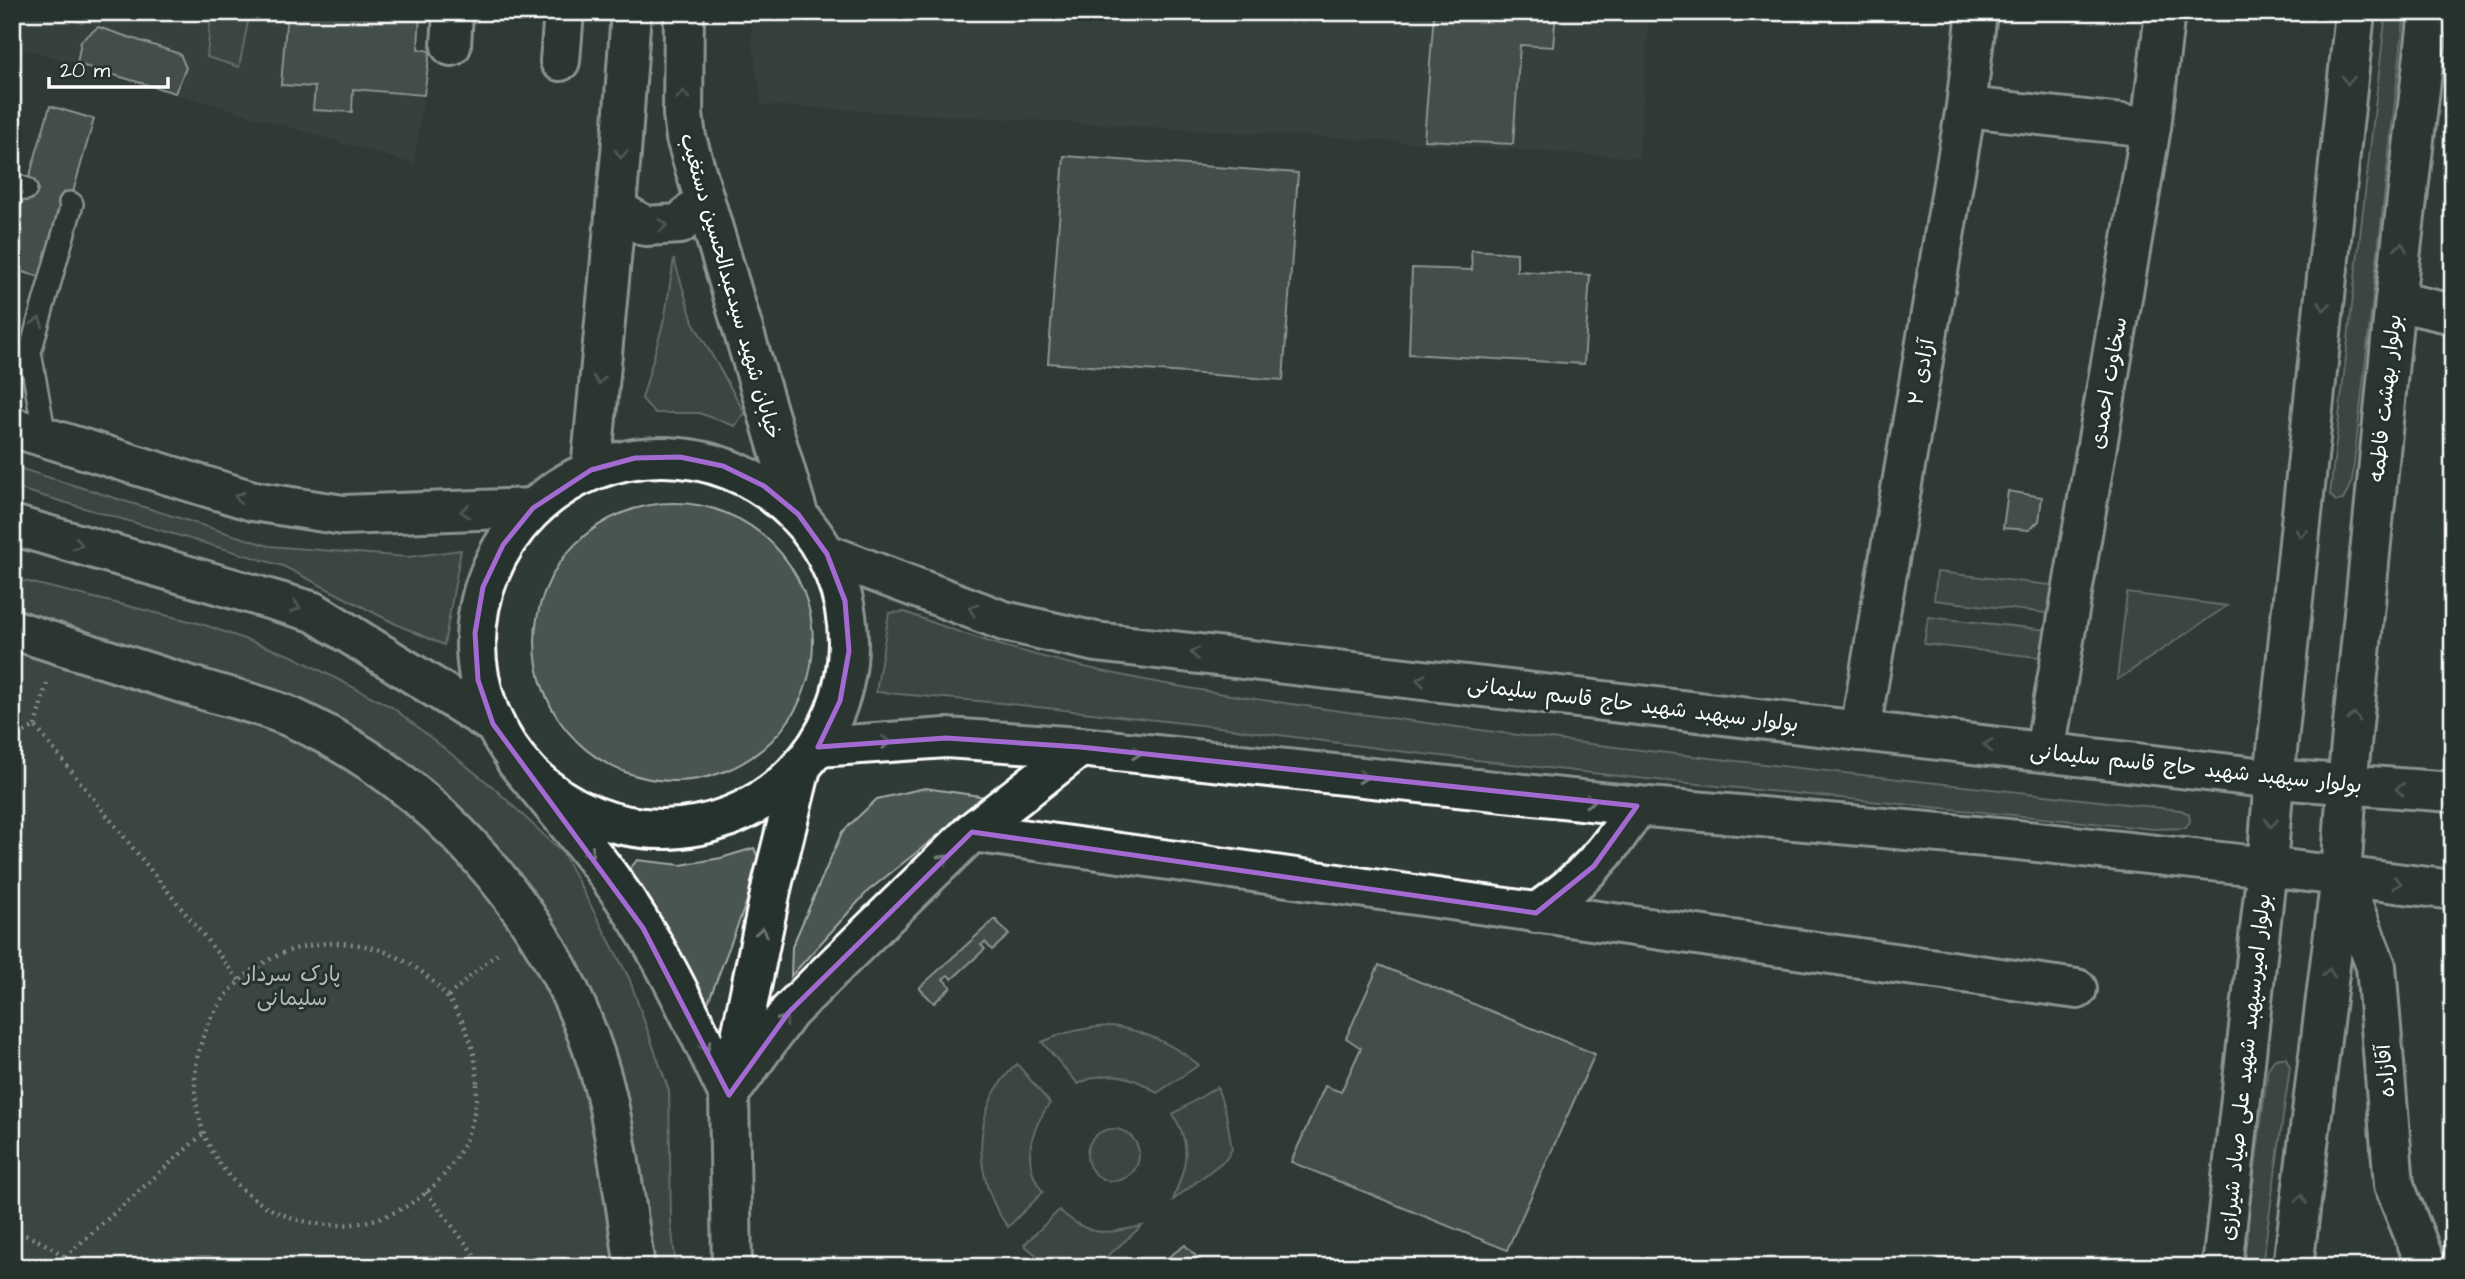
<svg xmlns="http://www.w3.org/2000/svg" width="2465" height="1279" viewBox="0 0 2465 1279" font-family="'Architects Daughter','Playpen Sans Arabic',sans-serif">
  <rect width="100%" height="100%" fill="#2f3b35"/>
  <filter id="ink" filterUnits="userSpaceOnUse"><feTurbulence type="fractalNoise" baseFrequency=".0143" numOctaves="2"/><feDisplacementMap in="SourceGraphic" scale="14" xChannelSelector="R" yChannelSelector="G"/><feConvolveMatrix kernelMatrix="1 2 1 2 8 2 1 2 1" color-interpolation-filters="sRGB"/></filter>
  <g filter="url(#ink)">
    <!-- built -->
    <g fill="#3c4842">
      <path d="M12,12H420L418,49L430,51L414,164L12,45Z"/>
      <path d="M752,12L1434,13L1424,140L1512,144L1520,45L1553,47L1556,12H1649L1639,158L1358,139L762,105L752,43Z"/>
    </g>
    <!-- green -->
    <g fill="#4a544f" stroke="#a4aaa7" stroke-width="2">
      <path d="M42,12H86L83,23Z"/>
      <path d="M211,12H250L239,67L207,57Z"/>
      <path d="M2386,12H2405L2352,481L2343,500L2336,501L2330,495Z"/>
      <path d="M674,259L693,322L745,413L735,426L699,413H655L642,399L665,316Z"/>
      <path d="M12,466L269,546L408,557L461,550L444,645L398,625L283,566L12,487Z"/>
      <circle cx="674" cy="642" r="139"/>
      <path d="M1937,572L2067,587L2063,615L1934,600Z"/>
      <path d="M12,578L202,624L292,656L392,707L493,787L563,853L629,978L669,1091L671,1222L676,1267H12Z"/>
      <path d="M2127,593L2227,606L2117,680Z"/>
      <path d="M905,612C1066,677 1241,697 1412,721C1668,756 1924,781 2181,810L2189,814L2190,821L2186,828L2154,829L1627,777L1406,752L1219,727L1001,703L876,692L889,613Z"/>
      <path d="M1928,617L2057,631L2054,659L1924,644Z"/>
      <path d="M925,788L986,797L868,891L791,976L792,947L842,832L877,799Z"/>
      <path d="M754,848L761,864L706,1008C687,958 658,913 629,870L637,860L681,865L721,858Z"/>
      <path d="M1113,1026C1144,1031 1174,1045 1199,1065L1157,1093C1133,1075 1106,1069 1078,1084L1042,1042C1066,1031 1087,1027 1113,1026Z"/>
      <path d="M2279,1058H2286L2290,1067L2262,1267H2242L2268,1069L2274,1060Z"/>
      <path d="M1017,1064L1050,1103C1030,1131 1020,1162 1043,1192L1008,1227C972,1179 970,1106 1017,1064Z"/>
      <path d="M1217,1087L1226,1113L1232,1149L1226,1159L1173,1200C1186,1164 1193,1148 1173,1114Z"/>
      <circle cx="1113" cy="1155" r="26"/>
      <path d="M1059,1210C1091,1238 1103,1234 1142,1226L1095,1267H1051L1024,1245Z"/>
    </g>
    <!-- building -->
    <g fill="#5b6661" stroke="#fff" stroke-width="2">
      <path d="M287,12H420L418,49L430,51L424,95L353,89L352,112L313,110L315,87L281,85Z"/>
      <path d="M1425,12H1556L1553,47L1520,45L1513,144L1424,140L1434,13Z"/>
      <path d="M98,27L180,54L186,68L175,93L77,64L81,41Z"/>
      <path d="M50,106L94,119L48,279L12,269V237Z"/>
      <path d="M1064,156L1298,173L1283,380L1048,363Z"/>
      <path d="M1471,250L1517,253V271L1590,275L1584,364L1409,354L1412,268L1472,270Z"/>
      <path d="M2008,491L2042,497L2039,521L2029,530L2003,528Z"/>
      <path d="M995,919L1009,935L992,950L985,942L981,945L985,949L952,979L948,975L943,979L951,987L934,1003L919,988Z"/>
      <path d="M1379,965L1595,1054L1507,1250L1291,1162L1325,1086L1341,1092L1361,1048L1346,1038Z"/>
      <path d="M1185,1245L1206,1266L1155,1267Z"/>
      <path d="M956,1257L957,1267H923Z"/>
    </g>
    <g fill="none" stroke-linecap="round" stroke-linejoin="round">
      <!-- lane casing -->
      <g stroke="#fff" stroke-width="26">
        <g id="lane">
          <path d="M12,184L26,189"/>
          <path d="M45,437L30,352L72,204L70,203"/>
        </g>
      </g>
      <!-- street casing -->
      <g stroke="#fff" stroke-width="44">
        <g id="street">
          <path d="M451,46L453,12"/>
          <path d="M560,61L564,12"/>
          <path d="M1966,107L2151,127"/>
          <path d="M2395,301L2453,314"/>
          <path d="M12,629C76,650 140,670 204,690C234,699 267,706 295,719C447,789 566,932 606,1094C619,1151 626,1209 635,1267"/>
          <path d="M1860,731L1966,107L1977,12"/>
          <path d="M2045,752L2151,127L2165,12"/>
        </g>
      </g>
      <!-- secondary casing -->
      <g stroke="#fff" stroke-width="44">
        <g id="secondary">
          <path d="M684,12L683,114L686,138L798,514"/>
          <path d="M616,209L645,226L680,224L704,200"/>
          <path d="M591,470L621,153L631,12"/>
          <path d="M516,761C548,800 581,838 610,878C659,944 693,1021 729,1095"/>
          <path d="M972,832L2077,989"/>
          <path d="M2343,881L2376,966L2394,1185L2427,1267"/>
          <path d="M1536,913C1581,881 1608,854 1637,806"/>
          <path d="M736,1085L789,1012L840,961L972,832L1080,747"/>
          <path d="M732,1267L729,1095L772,885L801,768"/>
          <path d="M2222,1267L2267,867L2274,779L2355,12"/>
          <path d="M2293,1267L2341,876L2347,785L2395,301L2429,12"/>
        </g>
      </g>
      <!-- primary casing -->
      <g stroke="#fff" stroke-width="44">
        <g id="primary">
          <path d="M12,427L253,501L343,515L533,508"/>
          <circle cx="662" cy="643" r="186"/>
          <path d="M12,525L314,612L493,724"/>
          <path d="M827,554L1004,621L1096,642L2274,779L2453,792"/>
          <path d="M818,747L946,738L1080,747L1637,806L2008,839L2267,867L2453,890"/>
        </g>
      </g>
      <!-- path -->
      <g stroke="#fff" stroke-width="4.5" stroke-dasharray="2 5" stroke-linecap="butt">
        <path d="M35,726L48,679"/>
        <path d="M12,739L35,726L239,980"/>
        <circle cx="336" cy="1084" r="141"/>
        <path d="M448,996L500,951"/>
        <path d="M426,1192L484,1267"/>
        <path d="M12,1231C31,1235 63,1252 76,1267"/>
        <path d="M65,1257L204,1133"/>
      </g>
      <!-- lane -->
      <use href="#lane" stroke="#26332d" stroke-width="21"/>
      <!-- street -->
      <use href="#street" stroke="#26332d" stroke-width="38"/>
      <!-- secondary -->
      <use href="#secondary" stroke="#26332d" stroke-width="38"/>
      <!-- primary -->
      <use href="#primary" stroke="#26332d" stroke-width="38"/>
    </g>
    <!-- one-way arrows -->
    <defs><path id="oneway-chevron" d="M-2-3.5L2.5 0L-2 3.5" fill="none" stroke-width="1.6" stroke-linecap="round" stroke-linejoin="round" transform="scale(1.75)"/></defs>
    <g stroke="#727a76">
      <use href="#oneway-chevron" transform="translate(2348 80) rotate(96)"/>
      <use href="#oneway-chevron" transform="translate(683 95) rotate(-90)"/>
      <use href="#oneway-chevron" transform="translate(621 154) rotate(95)"/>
      <use href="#oneway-chevron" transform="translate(663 225) rotate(-4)"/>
      <use href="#oneway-chevron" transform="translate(2401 247) rotate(-83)"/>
      <use href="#oneway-chevron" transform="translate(2324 306) rotate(96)"/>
      <use href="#oneway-chevron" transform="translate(38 322) rotate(-74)"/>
      <use href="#oneway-chevron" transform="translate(599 380) rotate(95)"/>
      <use href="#oneway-chevron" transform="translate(239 497) rotate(-163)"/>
      <use href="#oneway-chevron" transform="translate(465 511) rotate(178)"/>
      <use href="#oneway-chevron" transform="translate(2301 533) rotate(96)"/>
      <use href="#oneway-chevron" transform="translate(78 544) rotate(16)"/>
      <use href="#oneway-chevron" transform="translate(296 607) rotate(16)"/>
      <use href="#oneway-chevron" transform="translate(973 609) rotate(-159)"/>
      <use href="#oneway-chevron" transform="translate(1195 653) rotate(-173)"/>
      <use href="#oneway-chevron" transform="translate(1421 680) rotate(-173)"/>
      <use href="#oneway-chevron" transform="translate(2354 717) rotate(-84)"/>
      <use href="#oneway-chevron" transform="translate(886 742) rotate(-4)"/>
      <use href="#oneway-chevron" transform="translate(1988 745) rotate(-173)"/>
      <use href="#oneway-chevron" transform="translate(1137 753) rotate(6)"/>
      <use href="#oneway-chevron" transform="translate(1363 777) rotate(6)"/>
      <use href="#oneway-chevron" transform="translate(2400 789) rotate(-176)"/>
      <use href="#oneway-chevron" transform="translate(1590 801) rotate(6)"/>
      <use href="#oneway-chevron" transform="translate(2271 823) rotate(95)"/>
      <use href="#oneway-chevron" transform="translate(590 852) rotate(51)"/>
      <use href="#oneway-chevron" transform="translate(944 859) rotate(-44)"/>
      <use href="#oneway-chevron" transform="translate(2397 883) rotate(7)"/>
      <use href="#oneway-chevron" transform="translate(762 932) rotate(-78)"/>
      <use href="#oneway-chevron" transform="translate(2329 973) rotate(-83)"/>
      <use href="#oneway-chevron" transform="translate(784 1020) rotate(-53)"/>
      <use href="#oneway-chevron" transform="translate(706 1047) rotate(64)"/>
      <use href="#oneway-chevron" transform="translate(2301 1199) rotate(-83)"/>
    </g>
  </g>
  <!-- marked area -->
  <path d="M0 0H2465V1279H0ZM680,457L723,466L764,486L798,514L827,554L845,601L849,651L840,701L818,747L946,738L1080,747L1637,806L1594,866L1536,913L972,832L789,1012L729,1095L643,928L493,724L478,680L475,633L483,587L503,545L533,508L591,470L635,458Z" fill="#2f3b35" fill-opacity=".55" fill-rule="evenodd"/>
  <path fill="none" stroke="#a36bd2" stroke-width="5" stroke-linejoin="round" d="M680,457L723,466L764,486L798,514L827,554L845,601L849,651L840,701L818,747L946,738L1080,747L1637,806L1594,866L1536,913L972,832L789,1012L729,1095L643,928L493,724L478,680L475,633L483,587L503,545L533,508L591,470L635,458Z"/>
  <g text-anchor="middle" stroke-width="6" stroke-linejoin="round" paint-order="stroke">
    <!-- street labels -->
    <g font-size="21" fill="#fff" stroke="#26332d">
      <text transform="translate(731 286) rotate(74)" y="7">خیابان شهید سیدعبدالحسین دستغیب</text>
      <text transform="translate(1921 372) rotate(-80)" y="7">آزادی ۲</text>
      <text transform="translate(2108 383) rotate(-80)" y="7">سخاوت احمدی</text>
      <text transform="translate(2385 398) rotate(-84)" y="7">بولوار بهشت فاطمه</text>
      <text transform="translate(1633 704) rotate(7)" y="7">بولوار سپهبد شهید حاج قاسم سلیمانی</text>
      <text transform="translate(2196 768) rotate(6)" y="7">بولوار سپهبد شهید حاج قاسم سلیمانی</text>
      <text transform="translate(2245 1067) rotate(-84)" y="7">بولوار امیرسپهبد شهید علی صیاد شیرازی</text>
      <text transform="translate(2385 1071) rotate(-95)" y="7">آقازاده</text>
    </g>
    <!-- park labels -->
    <g font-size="21" fill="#b7bbb9" stroke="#26332d">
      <text x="292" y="981">پارک سردار<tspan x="292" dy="24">سلیمانی</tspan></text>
    </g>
  </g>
  <!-- margin -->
  <rect width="2465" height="1279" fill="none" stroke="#26332d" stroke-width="42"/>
  <rect x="21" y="21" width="2423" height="1237" fill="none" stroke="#fff" stroke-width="2.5" filter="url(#ink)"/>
  <!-- scale -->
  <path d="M49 77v10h119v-10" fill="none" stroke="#ffffff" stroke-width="3.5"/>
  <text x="60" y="77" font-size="21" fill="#ffffff" stroke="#26332d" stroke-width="5" paint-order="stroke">20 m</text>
</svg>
